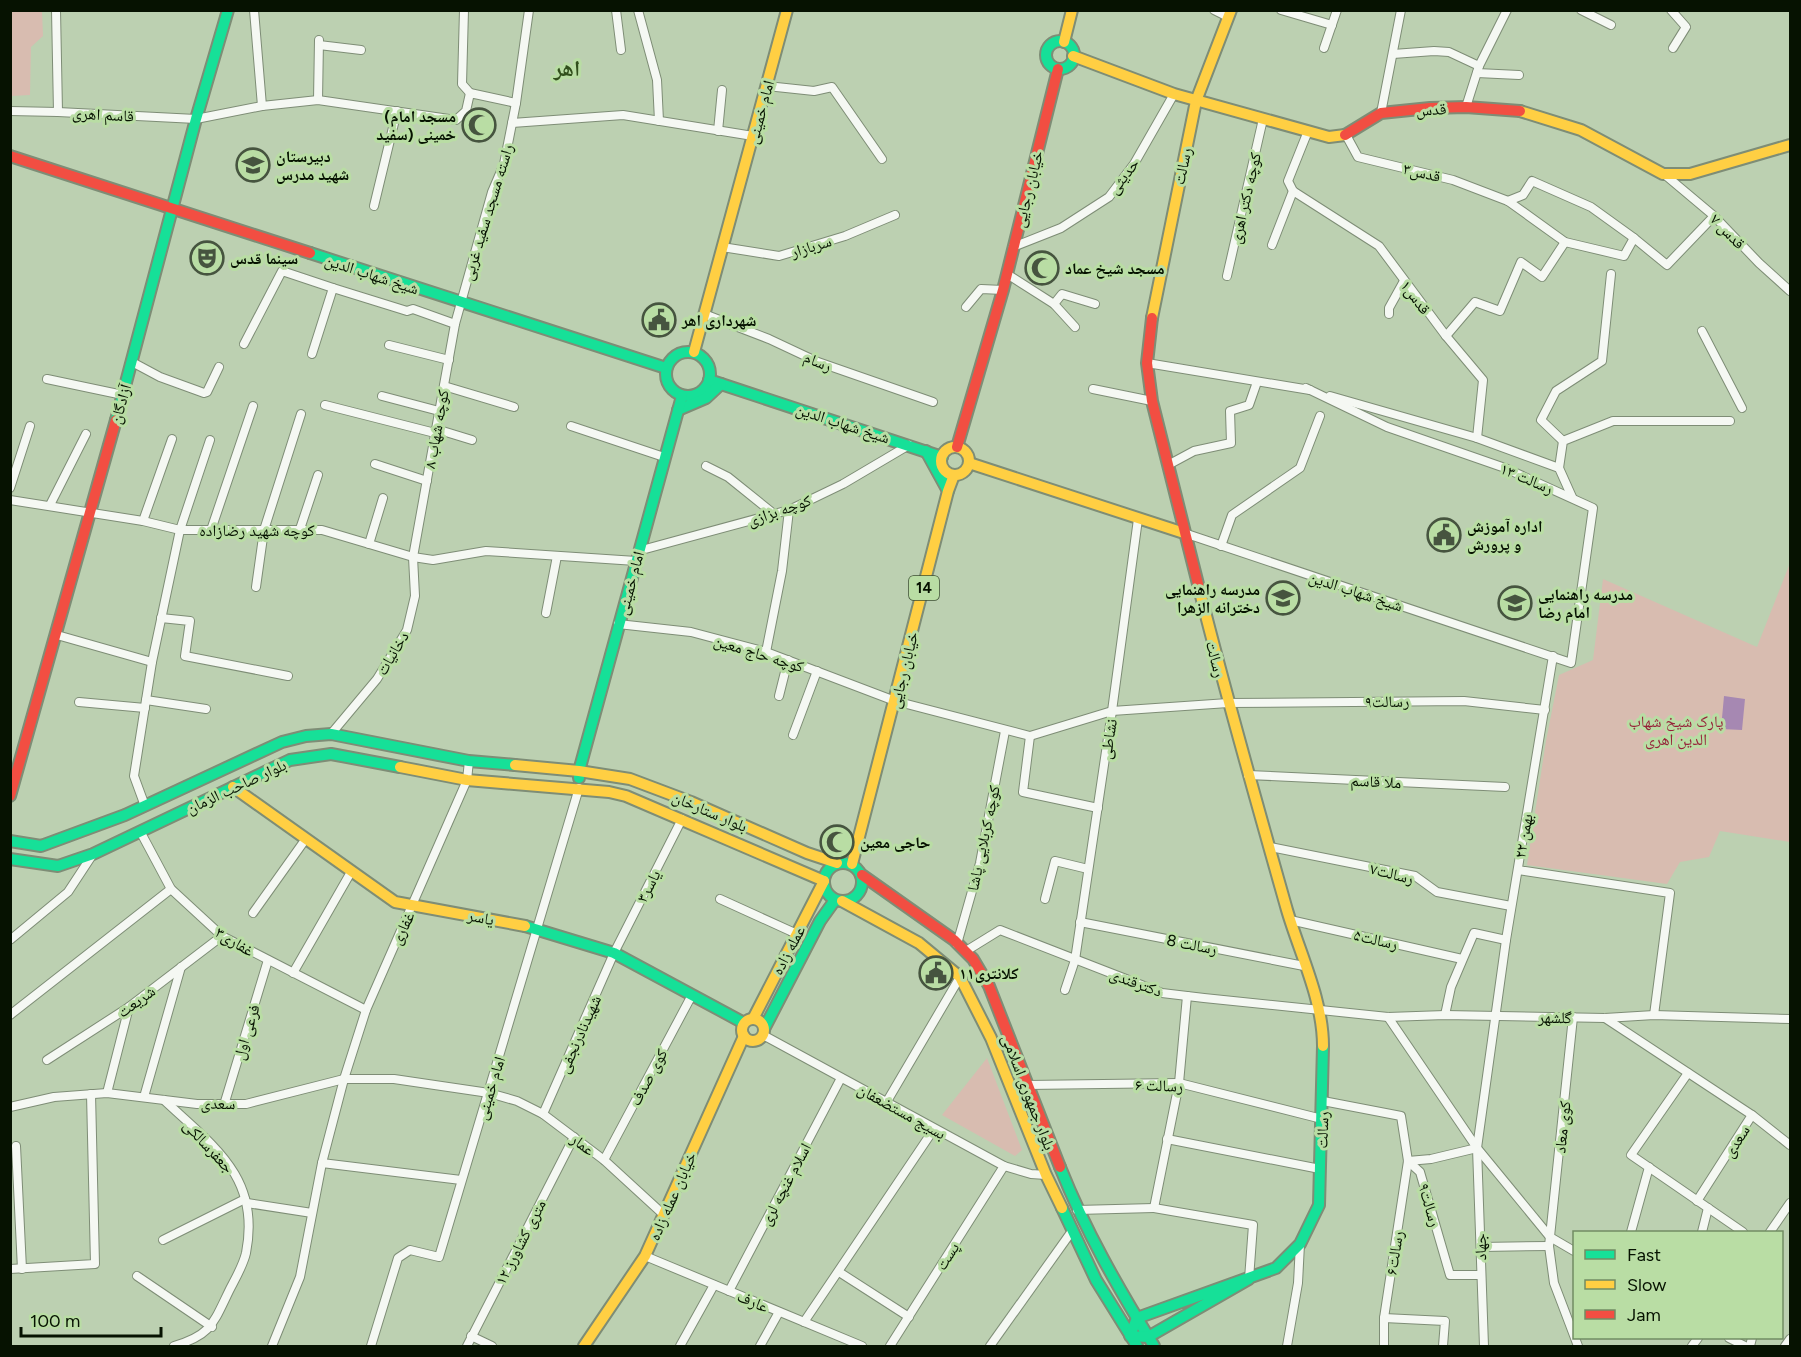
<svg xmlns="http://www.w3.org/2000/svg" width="1801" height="1357" viewBox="0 0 1801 1357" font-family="Figtree,'Noto Naskh Arabic',sans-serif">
  <rect width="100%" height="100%" fill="#bcd0b1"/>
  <!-- green -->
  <g fill="#d8bcb0">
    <path d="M10,11H42L43,36L31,47L30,95L11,96Z"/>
    <path d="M1790,563V842L1720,831L1709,857L1680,862L1667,884L1527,865L1546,741L1559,675L1593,660L1603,579L1757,647Z"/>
    <path d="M987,1058L1022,1150L1015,1156L942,1115Z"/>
  </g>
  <!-- water -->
  <path fill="#a688b2" d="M1724,696L1745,699L1742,730L1721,729Z"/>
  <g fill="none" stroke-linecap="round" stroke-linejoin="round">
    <!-- street casing -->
    <g stroke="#7e8d76" stroke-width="10">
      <g id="street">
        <path d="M56,10L58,112"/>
        <path d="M254,10L262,106"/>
        <path d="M464,10L462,84L470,93"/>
        <path d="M616,10L621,50"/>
        <path d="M638,10L657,80L659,121"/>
        <path d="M1214,10L1228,17"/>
        <path d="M1281,10L1332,25"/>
        <path d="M1581,10L1611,25"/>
        <path d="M1671,10L1686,27L1673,48"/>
        <path d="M319,45L361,50"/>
        <path d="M1324,48L1337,10"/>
        <path d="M1393,54L1434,51L1449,52L1479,66"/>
        <path d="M1477,73L1519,75"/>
        <path d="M767,86L814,91L832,87L882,159"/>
        <path d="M318,100L319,40"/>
        <path d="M1466,107L1479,66L1507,10"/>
        <path d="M10,111L58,112L196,119L262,106L318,100L456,120L466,111L470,93L516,103"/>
        <path d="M1381,113L1401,10"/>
        <path d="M512,123L623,115L753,136"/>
        <path d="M718,131L722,90"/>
        <path d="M1308,131L1288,181L1293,191L1379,246L1446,336L1483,380L1477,438"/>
        <path d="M1346,135L1358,157L1453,180L1508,201L1565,242L1624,256L1634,238"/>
        <path d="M1664,174L1714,216L1759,263L1790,291"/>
        <path d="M1508,201L1523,195L1532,181L1591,207L1634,238L1667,265L1714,216"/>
        <path d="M374,206L397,111"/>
        <path d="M1272,245L1293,191"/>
        <path d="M722,247L779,256L845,236L895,215"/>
        <path d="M1013,247L1061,228L1109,197L1134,164L1174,94"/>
        <path d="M1007,274L1054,304L1075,327"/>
        <path d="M1227,276L1263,119"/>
        <path d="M1054,304L1062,294L1095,304"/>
        <path d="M966,307L981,289L1003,290"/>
        <path d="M704,314L769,339L818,362L933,402"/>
        <path d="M1389,314V308L1404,281"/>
        <path d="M1702,331L1742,408"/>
        <path d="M1446,336L1475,302L1500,311L1521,262L1542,277L1565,242"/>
        <path d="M244,344L282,271L333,288"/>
        <path d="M389,345L449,360"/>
        <path d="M312,354L333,288L407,311L413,309L455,324"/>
        <path d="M132,362L160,377L204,393L207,392L219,367"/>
        <path d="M1147,363L1310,390"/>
        <path d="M47,379L123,395"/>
        <path d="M444,386L514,407"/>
        <path d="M1093,389L1152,401"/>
        <path d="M382,396L439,411"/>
        <path d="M1330,396L1477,438L1559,468L1572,497"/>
        <path d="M325,405L435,433"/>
        <path d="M571,426L664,457"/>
        <path d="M436,429L472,440"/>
        <path d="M1563,441L1541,420L1556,391L1602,361L1611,274"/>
        <path d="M375,464L427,481"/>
        <path d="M1168,465L1194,451L1231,443L1230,411L1249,405L1257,382"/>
        <path d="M706,466L728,477L774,514"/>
        <path d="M1559,468L1563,441L1613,421H1730"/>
        <path d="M10,488L30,426"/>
        <path d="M10,500L143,521L180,530H322L413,557L433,560L486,551L636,561"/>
        <path d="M50,505L86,434"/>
        <path d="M143,521L172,439"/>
        <path d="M300,529L318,475"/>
        <path d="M211,530L253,406"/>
        <path d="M1184,533L1571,663L1593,508L1505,468L1387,427L1306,388"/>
        <path d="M369,544L383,498"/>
        <path d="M1221,546L1232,515L1300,468L1320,416"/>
        <path d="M638,551L789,510L843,484L909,445"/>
        <path d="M256,587L264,530L301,414"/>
        <path d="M546,613L557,556"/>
        <path d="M161,618L190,621L185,656L288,676"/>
        <path d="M618,624L691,632L766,652L895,701L1030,736L1112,711L1228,703L1464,701L1545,710"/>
        <path d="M57,635L152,662"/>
        <path d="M766,652L782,571L789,510"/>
        <path d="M779,696L788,660"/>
        <path d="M146,700L206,709"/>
        <path d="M79,702L145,708"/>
        <path d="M331,734L377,679L407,630L415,596L413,557L455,324L492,192L504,164L516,103L529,10"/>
        <path d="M793,735L817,671"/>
        <path d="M1030,736L1023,792L1098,808"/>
        <path d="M1248,775L1505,787"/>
        <path d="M145,806L134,776L152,662L180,530L210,440"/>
        <path d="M140,831L171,889L222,936L366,1010"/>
        <path d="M1270,847L1415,876L1437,892L1511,906"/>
        <path d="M1518,870L1670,893L1654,1015"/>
        <path d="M720,899L797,934"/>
        <path d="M1045,899L1055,861L1088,869"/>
        <path d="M253,913L305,840"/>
        <path d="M1290,920L1462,959"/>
        <path d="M1080,922L1304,966"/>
        <path d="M10,940L68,892L93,854"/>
        <path d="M957,944L980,863L1005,731"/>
        <path d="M966,951L1000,930L1162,993L1204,998L1388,1017L1445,1015L1605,1018L1654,1015L1790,1019"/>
        <path d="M293,973L351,872"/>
        <path d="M1065,990L1075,960L1112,711L1138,519"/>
        <path d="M1187,996L1179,1083L1154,1208L1253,1225L1249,1279"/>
        <path d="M10,1015L171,889"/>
        <path d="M1445,1015L1451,987L1474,933L1506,940"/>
        <path d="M1388,1017L1477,1148L1550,1237L1574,1251"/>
        <path d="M1573,1017L1549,1246L1554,1283L1578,1346"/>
        <path d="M1605,1018L1752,1115L1790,1145"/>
        <path d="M763,1035L1004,1166L1031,1174L1046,1175"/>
        <path d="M47,1060L129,1007L222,936"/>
        <path d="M1688,1073L1631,1155L1743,1232"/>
        <path d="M1027,1085L1179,1083L1322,1119"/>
        <path d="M107,1093L129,1007"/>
        <path d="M144,1097L181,967"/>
        <path d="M164,1100C213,1146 261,1177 246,1253C243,1266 235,1279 229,1291C213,1324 211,1335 174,1346"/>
        <path d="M1323,1101L1401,1116L1408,1161L1384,1318V1346"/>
        <path d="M886,1103L960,977"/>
        <path d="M224,1105L268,960"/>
        <path d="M10,1107L54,1097L107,1093L197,1104H246L344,1079H394L489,1093L517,1101L543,1114L604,1160L664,1215"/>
        <path d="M543,1114L614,953L682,819"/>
        <path d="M1167,1139L1320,1169"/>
        <path d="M16,1146L22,1269"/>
        <path d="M604,1160L692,995"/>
        <path d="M1408,1161L1420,1172L1450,1275H1481"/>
        <path d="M1408,1161L1431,1159L1477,1148"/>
        <path d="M322,1163L461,1180"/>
        <path d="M1697,1201L1752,1115"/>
        <path d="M247,1203L312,1213"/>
        <path d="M1077,1210L1154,1208"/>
        <path d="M1631,1232L1649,1167"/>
        <path d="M1702,1232L1708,1208"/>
        <path d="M1770,1232L1790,1203"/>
        <path d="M163,1240L245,1199"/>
        <path d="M1481,1247L1549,1246"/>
        <path d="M645,1256L862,1346"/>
        <path d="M10,1269L95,1264L91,1094"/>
        <path d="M839,1272L909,1317"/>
        <path d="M137,1276L212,1327"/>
        <path d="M729,1291L841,1078"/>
        <path d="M1384,1318L1445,1321L1443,1346"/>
        <path d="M804,1322L934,1129"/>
        <path d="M471,1336L492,1346"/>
        <path d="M1729,1338L1745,1346"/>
        <path d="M272,1346L300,1277L322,1163L344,1079L366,1010L467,780L469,761"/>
        <path d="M371,1346L398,1258L410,1250L439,1257L579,788"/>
        <path d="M467,1346L574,1137"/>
        <path d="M680,1346L714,1285"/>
        <path d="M760,1346L779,1312"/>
        <path d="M890,1346L1004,1166"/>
        <path d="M990,1346L1072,1231"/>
        <path d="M1287,1346L1298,1283L1300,1244"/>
        <path d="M1484,1346L1477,1148L1506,940L1553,656"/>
        <path d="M1692,1346L1698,1338"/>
        <path d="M1750,1346L1752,1338"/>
        <path d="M1785,1346L1790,1339"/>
      </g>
    </g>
    <!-- fast casing -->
    <g stroke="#7e8d76" stroke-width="14">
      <g id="fast">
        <circle cx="1060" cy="55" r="14"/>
        <path d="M310,253L666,368"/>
        <circle cx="688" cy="374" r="22"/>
        <path d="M709,380L942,457"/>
        <path d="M678,410L706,398L721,384"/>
        <path d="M116,420L196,119L228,10"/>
        <path d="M926,451L948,491"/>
        <path d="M579,778V771L682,396"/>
        <path d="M10,841L41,846L125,815L282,742L306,736L331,734L469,761L515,765"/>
        <path d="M10,859L58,866L93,854L290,760L331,754L400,767"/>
        <circle cx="843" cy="882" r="19"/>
        <path d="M525,926L614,953L744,1023"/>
        <path d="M764,1029L820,921L835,900"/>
        <path d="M1060,1167C1086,1232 1117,1286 1154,1346"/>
        <path d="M1062,1208L1096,1280L1137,1346"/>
        <path d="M1249,1279L1148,1337L1130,1336L1137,1318L1276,1268L1300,1244L1319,1205L1323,1046"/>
      </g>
    </g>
    <!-- slow casing -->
    <g stroke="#7e8d76" stroke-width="14">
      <g id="slow">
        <path d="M1064,42L1072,10"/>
        <path d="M1073,56L1174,94L1329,137L1345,135"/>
        <path d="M1520,111L1581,130L1663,174H1690L1790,145"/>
        <path d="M1152,318L1196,101L1231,10"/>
        <path d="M694,352L787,10"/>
        <circle cx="955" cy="461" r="14"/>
        <path d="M969,463L1184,533"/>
        <path d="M1200,592C1227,699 1257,804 1287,910C1300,954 1323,1000 1323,1046"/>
        <path d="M515,765L579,771L630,779L691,802L807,853L837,863"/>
        <path d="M400,767L467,780L609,792L626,796L824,881"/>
        <path d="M233,787L395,902L525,926"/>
        <path d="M852,864L948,491L954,475"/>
        <path d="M842,901L919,943L960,977L991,1038L1046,1175L1062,1208"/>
        <circle cx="753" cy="1030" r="11"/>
        <path d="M753,1019L824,881"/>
        <path d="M584,1346L645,1256L744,1036"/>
      </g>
    </g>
    <!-- jam casing -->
    <g stroke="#7e8d76" stroke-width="14">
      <g id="jam">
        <path d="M1345,135L1381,113L1430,108L1466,107L1520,111"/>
        <path d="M10,156L310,253"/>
        <path d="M1152,318L1147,363L1152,401L1200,592"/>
        <path d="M957,447L1003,290L1058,69"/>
        <path d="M10,796L116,420"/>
        <path d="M862,875L954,940L973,959L989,986L1060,1167"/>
      </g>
    </g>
    <!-- street -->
    <use href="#street" stroke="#f5f8f3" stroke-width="8"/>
    <!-- fast -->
    <use href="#fast" stroke="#16e098" stroke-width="10"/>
    <!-- slow -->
    <use href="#slow" stroke="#ffcf43" stroke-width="10"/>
    <!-- jam -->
    <use href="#jam" stroke="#f24e42" stroke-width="10"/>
  </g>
  <!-- icons -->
  <defs>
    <g id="mosque-ring" transform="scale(1.725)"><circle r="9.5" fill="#b9dda4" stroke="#46543f" stroke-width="1.5"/><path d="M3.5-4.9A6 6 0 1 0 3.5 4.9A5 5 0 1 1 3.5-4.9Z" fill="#46543f"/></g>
    <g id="school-ring" transform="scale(1.725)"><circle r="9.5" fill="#b9dda4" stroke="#46543f" stroke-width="1.5"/><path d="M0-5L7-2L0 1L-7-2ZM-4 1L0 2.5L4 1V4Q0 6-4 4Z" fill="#46543f"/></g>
    <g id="theatre-ring" transform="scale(1.725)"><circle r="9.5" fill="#b9dda4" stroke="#46543f" stroke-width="1.5"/><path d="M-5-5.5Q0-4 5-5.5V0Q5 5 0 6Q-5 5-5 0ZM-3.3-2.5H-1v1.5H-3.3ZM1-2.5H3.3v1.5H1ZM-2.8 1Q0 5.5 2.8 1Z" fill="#46543f"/></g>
    <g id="civic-ring" transform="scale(1.725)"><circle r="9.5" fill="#b9dda4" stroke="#46543f" stroke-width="1.5"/><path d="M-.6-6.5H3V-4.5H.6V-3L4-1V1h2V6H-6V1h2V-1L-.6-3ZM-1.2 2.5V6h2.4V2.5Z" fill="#46543f"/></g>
  </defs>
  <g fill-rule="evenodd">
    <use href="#mosque-ring" x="479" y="125"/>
    <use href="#school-ring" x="253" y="165"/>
    <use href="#theatre-ring" x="207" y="258"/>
    <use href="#mosque-ring" x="1042" y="268"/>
    <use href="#civic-ring" x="659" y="320"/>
    <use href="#civic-ring" x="1444" y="535"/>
    <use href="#school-ring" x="1283" y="598"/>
    <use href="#school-ring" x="1515" y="603"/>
    <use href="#mosque-ring" x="837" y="842"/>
    <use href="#civic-ring" x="936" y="973"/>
  </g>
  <g text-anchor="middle" stroke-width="6" stroke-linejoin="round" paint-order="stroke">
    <!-- shield labels -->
    <rect fill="#b9dda4" stroke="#3c4f32" stroke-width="1.5" x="909" y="576" width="30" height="24" rx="4.5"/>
    <g font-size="15" font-weight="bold" fill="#061201">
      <text x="924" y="593">14</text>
    </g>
    <!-- street labels -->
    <g font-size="16" fill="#061201" stroke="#b9dda4">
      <text transform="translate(1431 109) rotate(-4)" y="6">قدس</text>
      <text transform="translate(760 112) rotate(-75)" y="6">امام خمینی</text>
      <text transform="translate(103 114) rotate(3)" y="6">قاسم اهری</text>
      <text transform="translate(1182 166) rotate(-78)" y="6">رسالت</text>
      <text transform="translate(1422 172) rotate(13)" y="6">قدس۳</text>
      <text transform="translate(1123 176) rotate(-53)" y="6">حدیثی</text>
      <text transform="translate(1028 189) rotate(-76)" y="6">خیابان رجایی</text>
      <text transform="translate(1245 198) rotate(-77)" y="6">کوچه دکتر اهری</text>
      <text transform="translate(487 212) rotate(-73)" y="6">راسته مسجد سفید غربی</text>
      <text transform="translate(1728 231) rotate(46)" y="6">قدس ۷</text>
      <text transform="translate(811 246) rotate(-17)" y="6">سربازار</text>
      <text transform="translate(372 274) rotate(18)" y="6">شیخ شهاب الدین</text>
      <text transform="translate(1416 297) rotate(53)" y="6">قدس۱</text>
      <text transform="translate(818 361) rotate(22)" y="6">رسام</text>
      <text transform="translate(120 404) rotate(-74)" y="6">آزادگان</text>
      <text transform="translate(843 423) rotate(18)" y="6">شیخ شهاب الدین</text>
      <text transform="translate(436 429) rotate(-80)" y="6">کوچه شهاب ۸</text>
      <text transform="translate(1527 478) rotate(23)" y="6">رسالت ۱۳</text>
      <text transform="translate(779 510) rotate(-19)" y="6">کوچه بزازی</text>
      <text x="257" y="536">کوچه شهید رضازاده</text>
      <text transform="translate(630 583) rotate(-75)" y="6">امام خمینی</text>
      <text transform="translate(1356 591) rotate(18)" y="6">شیخ شهاب الدین</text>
      <text transform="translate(392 653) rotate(-59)" y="6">دخانیات</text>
      <text transform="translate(759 653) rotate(17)" y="6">کوچه حاج معین</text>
      <text transform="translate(1216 659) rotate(76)" y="6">رسالت</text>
      <text transform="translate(903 670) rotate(-76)" y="6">خیابان رجایی</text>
      <text transform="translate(1387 701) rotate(-1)" y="6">رسالت۹</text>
      <text transform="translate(1108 739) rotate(-81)" y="6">نشاطی</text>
      <text transform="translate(1376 781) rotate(3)" y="6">ملا قاسم</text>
      <text transform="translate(236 786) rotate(-25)" y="6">بلوار صاحب الزمان</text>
      <text transform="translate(710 811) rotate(23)" y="6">بلوار ستارخان</text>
      <text transform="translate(1523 836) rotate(-80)" y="6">۲۲ بهمن</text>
      <text transform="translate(983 838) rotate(-78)" y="6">کوچه کربلایی پاشا</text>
      <text transform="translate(1392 873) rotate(14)" y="6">رسالت۷</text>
      <text transform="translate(648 886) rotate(-63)" y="6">یاسر۳</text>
      <text transform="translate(481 917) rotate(11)" y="6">یاسر</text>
      <text transform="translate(402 928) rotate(-64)" y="6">غفاری</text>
      <text transform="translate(1376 939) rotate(13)" y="6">رسالت۵</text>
      <text transform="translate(235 941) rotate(31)" y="6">غفاری۳</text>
      <text transform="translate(1192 944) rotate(11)" y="6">رسالت 8</text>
      <text transform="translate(788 950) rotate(-62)" y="6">عمله زاده</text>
      <text transform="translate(1136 982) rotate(20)" y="6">دکترقندی</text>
      <text transform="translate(136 1001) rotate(-36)" y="6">شریعت</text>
      <text transform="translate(1555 1017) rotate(1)" y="6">گلشهر</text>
      <text transform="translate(246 1032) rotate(-73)" y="6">فرعی اول</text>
      <text transform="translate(579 1034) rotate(-66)" y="6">شهیدنادرنجفی</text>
      <text transform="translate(648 1077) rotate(-62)" y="6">کوی صدف</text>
      <text transform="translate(1159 1085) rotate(2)" y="6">رسالت ۶</text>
      <text transform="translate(490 1088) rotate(-73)" y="6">امام خمینی</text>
      <text transform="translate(1029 1092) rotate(69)" y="6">بلوار جمهوری اسلامی</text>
      <text transform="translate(218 1103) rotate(1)" y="6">سعدی</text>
      <text transform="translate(902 1111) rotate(29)" y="6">بسیج مستضعفان</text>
      <text transform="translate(1562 1127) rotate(-84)" y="6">کوی معاد</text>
      <text transform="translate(1322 1130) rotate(-88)" y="6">رسالت</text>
      <text transform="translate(1736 1141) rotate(-57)" y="6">سعدی</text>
      <text transform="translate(583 1144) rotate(37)" y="6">عمار</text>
      <text transform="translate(209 1146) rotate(47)" y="6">جعفرسالکی</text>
      <text transform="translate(785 1184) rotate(-62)" y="6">اسلام غنچه لری</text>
      <text transform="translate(672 1196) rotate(-66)" y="6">خیابان عمله زاده</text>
      <text transform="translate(1430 1205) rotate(74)" y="6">رسالت۹</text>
      <text transform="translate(520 1242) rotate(-63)" y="6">۱۲ متری کشاورز</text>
      <text transform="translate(1480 1247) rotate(-91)" y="6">جهاد</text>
      <text transform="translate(1394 1253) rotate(-81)" y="6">رسالت۶</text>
      <text transform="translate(947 1256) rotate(-58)" y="6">پست</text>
      <text transform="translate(753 1301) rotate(23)" y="6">عارف</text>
    </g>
    <!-- poi labels -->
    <g font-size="16" font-weight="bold" fill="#061201" stroke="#b9dda4" text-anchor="start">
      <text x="456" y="122" text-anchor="end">(مسجد امام<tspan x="456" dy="18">خمینی (سفید</tspan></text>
      <text x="276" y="162">دبیرستان<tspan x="276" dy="18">شهید مدرس</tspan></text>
      <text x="230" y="264">سینما قدس</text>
      <text x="1065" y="274">مسجد شیخ عماد</text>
      <text x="682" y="326">شهرداری اهر</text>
      <text x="1467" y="532">اداره آموزش<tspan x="1467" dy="18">و پرورش</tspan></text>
      <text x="1260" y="595" text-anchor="end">مدرسه راهنمایی<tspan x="1260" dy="18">دخترانه الزهرا</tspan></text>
      <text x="1538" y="600">مدرسه راهنمایی<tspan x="1538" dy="18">امام رضا</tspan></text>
      <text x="860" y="848">حاجی معین</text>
      <text x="959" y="979">کلانتری۱۱</text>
    </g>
    <!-- park labels -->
    <g font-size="16" fill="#962139" stroke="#b9dda4">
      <text x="1676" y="727">پارک شیخ شهاب<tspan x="1676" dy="18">الدین اهری</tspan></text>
    </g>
    <!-- district labels -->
    <g font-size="22" font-weight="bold" fill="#314f1c" stroke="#b9dda4">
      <text x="567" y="76">اهر</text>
    </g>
  </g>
  <!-- border -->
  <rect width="1801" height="1357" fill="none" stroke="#061201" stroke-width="24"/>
  <!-- legend -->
  <rect x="1573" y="1231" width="210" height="108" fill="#b9dda4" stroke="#718c63" stroke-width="1.5"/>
  <rect x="1585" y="1250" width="30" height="9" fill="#16e098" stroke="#718c63" stroke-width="1.5"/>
  <text x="1627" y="1261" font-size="18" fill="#061201">Fast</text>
  <rect x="1585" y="1280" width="30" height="9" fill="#ffcf43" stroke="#718c63" stroke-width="1.5"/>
  <text x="1627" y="1291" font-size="18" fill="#061201">Slow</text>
  <rect x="1585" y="1310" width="30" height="9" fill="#f24e42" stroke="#718c63" stroke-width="1.5"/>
  <text x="1627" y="1321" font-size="18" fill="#061201">Jam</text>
  <!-- scale -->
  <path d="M21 1327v9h140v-9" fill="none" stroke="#061201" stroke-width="3"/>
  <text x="30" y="1327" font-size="18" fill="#061201" stroke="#b9dda4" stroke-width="4.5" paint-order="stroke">100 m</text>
</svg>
